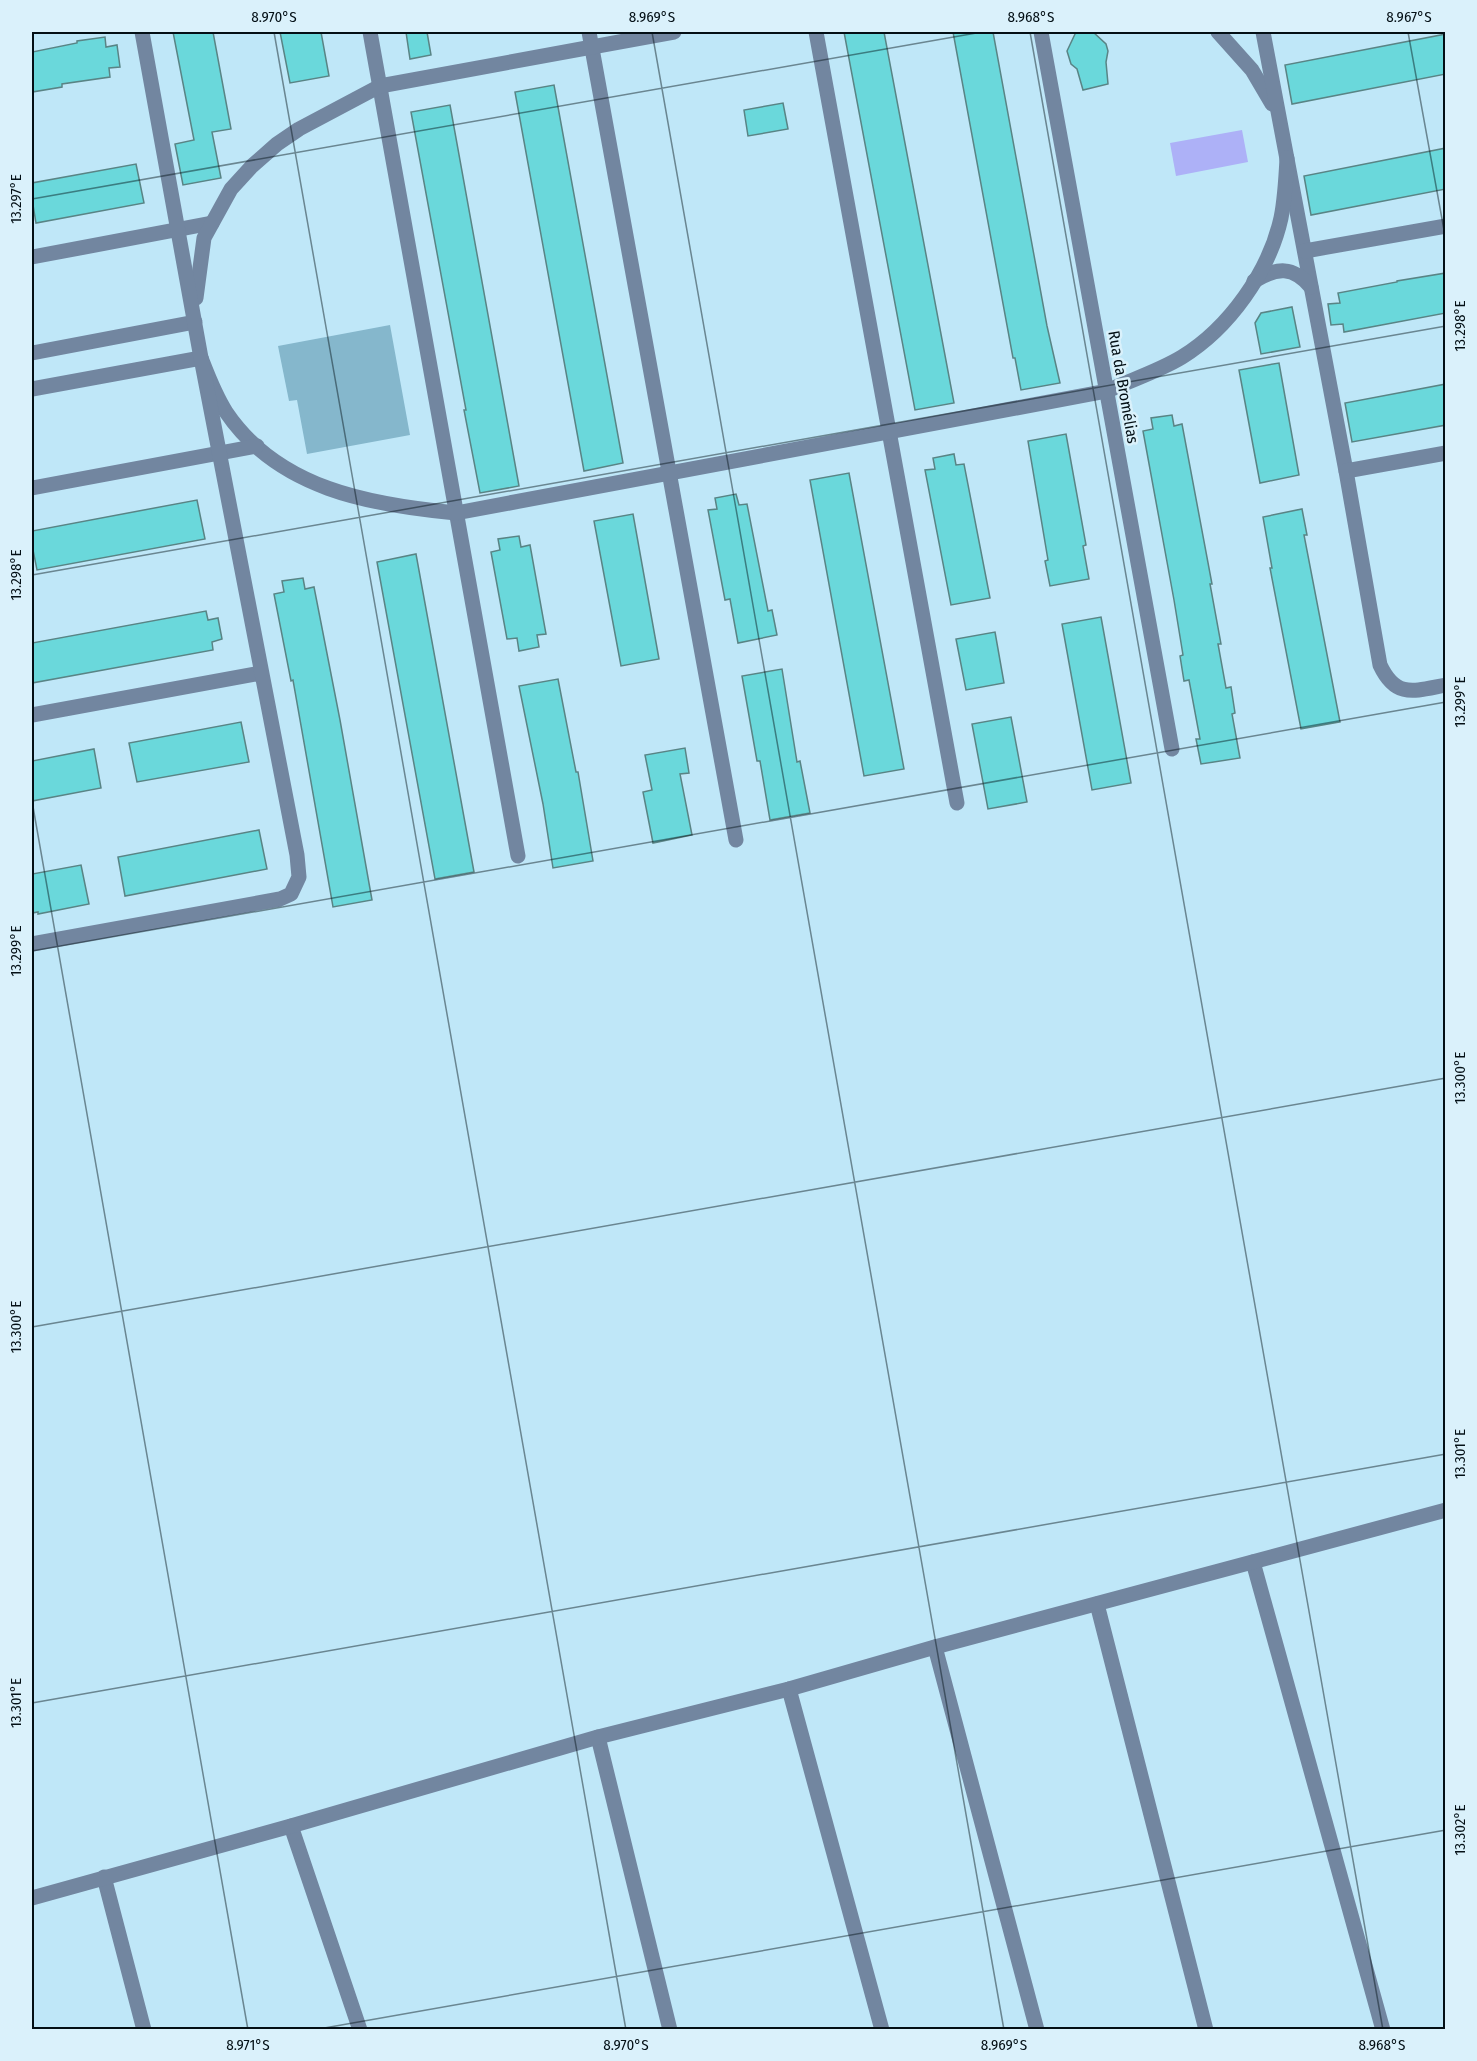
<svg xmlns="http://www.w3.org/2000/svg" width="1477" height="2061" viewBox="0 0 1477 2061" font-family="'Fira Sans Condensed',sans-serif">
  <rect width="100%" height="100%" fill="#bfe7f8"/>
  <!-- pitch -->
  <path fill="#85b7cc" d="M390,325L410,435L307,454L297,400L289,401L278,346Z"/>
  <!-- water -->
  <path fill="#adb1f7" d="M1242,130L1248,162L1176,176L1170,143Z"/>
  <!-- building -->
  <g fill="#6ad8db" stroke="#598485" stroke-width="1.5">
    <path d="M173,32H213L231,129L212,132L221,178L183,185L175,144L194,140Z"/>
    <path d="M280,32H321L329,76L290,83Z"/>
    <path d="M406,32H427L431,55L410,59Z"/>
    <path d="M844,32H884L954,403L915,410Z"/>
    <path d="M953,32H993L1047,326L1060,383L1021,390L1015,358H1013Z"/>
    <path d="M1076,32H1093L1106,44L1108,51L1106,62L1108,84L1083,90L1077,69L1071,64L1067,51Z"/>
    <path d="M1446,34V74L1292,104L1285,65Z"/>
    <path d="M105,37L106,47L117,45L120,67L109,68L110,77L62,84V87L32,92V52L77,43V41Z"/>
    <path d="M554,85L623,463L584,471L515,92Z"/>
    <path d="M783,103L788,129L748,136L744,110Z"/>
    <path d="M450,105L519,486L480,493L464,410H466L411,112Z"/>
    <path d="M1446,148V189L1311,215L1304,176Z"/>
    <path d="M136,164L144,203L36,223L32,199V183Z"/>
    <path d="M1446,273V313L1344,332L1343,324L1331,325L1328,304L1340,303L1338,293L1397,282V281Z"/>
    <path d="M1292,307L1300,347L1261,354L1255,323L1261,313Z"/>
    <path d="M1279,363L1299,475L1260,483L1239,370Z"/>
    <path d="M1446,384V425L1352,442L1345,403Z"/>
    <path d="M1172,415L1174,426L1182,424L1212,584H1210L1221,644H1218L1226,688L1231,687L1235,713L1232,714L1240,758L1201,764L1196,739H1200L1189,680L1184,681L1180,656L1183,655L1174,600L1143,431L1153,429L1151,418Z"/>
    <path d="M1066,434L1086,545L1083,546L1089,579L1050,586L1045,561L1048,560L1028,441Z"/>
    <path d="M954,454L956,465L964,464L990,598L951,605L925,470L935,469L933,458Z"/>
    <path d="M849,473L904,769L864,776L810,480Z"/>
    <path d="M736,494L739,505L747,504L768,611L772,610L777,635L738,643L730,599L725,600L708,510L717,509L715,498Z"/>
    <path d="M197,500L205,539L37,570L32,545V531Z"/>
    <path d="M1302,509L1307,535H1304L1340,722L1301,729L1270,568H1272L1263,517Z"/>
    <path d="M633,514L659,659L621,666L594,521Z"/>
    <path d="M519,536L521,547L530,545L546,634L537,635L539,647L519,651L517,638L507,639L491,552L500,550L498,539Z"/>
    <path d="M416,554L474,872L435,879L377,562Z"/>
    <path d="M303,578L305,589L314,587L340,720L372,900L333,907L293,680L291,681L274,594L284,592L282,581Z"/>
    <path d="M206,611L208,620L218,618L222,639L212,642L213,650L32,683V643Z"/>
    <path d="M1101,617L1131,783L1092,790L1062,624Z"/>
    <path d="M995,632L1004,683L966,690L956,639Z"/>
    <path d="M782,669L797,762L800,761L810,813L770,820L760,761H757L742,676Z"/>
    <path d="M558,679L576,772H578L593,861L553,868L543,804L519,686Z"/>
    <path d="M1011,717L1027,802L988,809L972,724Z"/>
    <path d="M241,722L249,762L137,782L129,743Z"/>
    <path d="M685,748L689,773L680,774L692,835L653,843L643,792L652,790L645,755Z"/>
    <path d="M94,749L101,788L32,801V761Z"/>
    <path d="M259,830L267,869L125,896L118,857Z"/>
    <path d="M81,865L89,904L38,914V912L32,913V874Z"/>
  </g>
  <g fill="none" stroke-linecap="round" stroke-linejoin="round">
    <!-- street -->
    <g stroke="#7286a0" stroke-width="15">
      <path d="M370,32L518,856"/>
      <path d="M589,32L736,840"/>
      <path d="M816,32L957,803"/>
      <path d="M1041,32L1172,749"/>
      <path d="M1218,32L1252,70L1272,104"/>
      <path d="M1263,32L1346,471L1380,665C1396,699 1414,691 1446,685"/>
      <path d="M1305,251L1446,226"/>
      <path d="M32,257L212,223"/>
      <path d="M1254,281C1277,267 1293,266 1311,287"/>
      <path d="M196,298L204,238L231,189L252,166L277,144L299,129L380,86L674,32"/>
      <path d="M32,353L195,322"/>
      <path d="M201,358C208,376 215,395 226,412C278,489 370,505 456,513L1107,391C1131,380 1159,371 1182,357C1229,328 1269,272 1281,218C1285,198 1286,178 1287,158"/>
      <path d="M32,389L201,358"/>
      <path d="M1346,471L1446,453"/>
      <path d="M32,488L257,446"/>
      <path d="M32,715L261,673"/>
      <path d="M32,944L280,899L291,894L299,877L297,855L201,358L142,32"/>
      <path d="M1253,1562L1383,2030"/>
      <path d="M1097,1604L1206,2030"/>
      <path d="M935,1647L1037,2030"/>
      <path d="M789,1689L882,2030"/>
      <path d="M598,1737L670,2030"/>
      <path d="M291,1826L360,2030"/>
      <path d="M104,1877L144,2030"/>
      <path d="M32,1898L291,1826L598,1737L789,1689L935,1647L1446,1510"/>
    </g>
  </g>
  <!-- ticks -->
  <path fill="none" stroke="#030f15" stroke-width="1.5" stroke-opacity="0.45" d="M274,32L626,2030M652,32L1004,2030M1030,32L1383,2030M1408,32L1446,241M32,199L982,32M32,575L1446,326M32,801L248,2030M32,951L1446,702M32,1327L1446,1078M32,1703L1446,1454M313,2030L1446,1830"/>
  <g text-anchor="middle" stroke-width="5" stroke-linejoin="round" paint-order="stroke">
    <!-- street labels -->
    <g font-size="16" fill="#030f15" stroke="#daf1fb">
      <text transform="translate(1124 387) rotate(80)" y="6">Rua da Bromélias</text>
    </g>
  </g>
  <!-- border -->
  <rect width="1477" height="2061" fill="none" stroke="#daf1fb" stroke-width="66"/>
  <rect x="33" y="33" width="1411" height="1995" fill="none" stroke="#030f15" stroke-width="2"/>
  <g font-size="15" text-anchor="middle" fill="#030f15">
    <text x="274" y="22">8.970°S</text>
    <text x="652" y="22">8.969°S</text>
    <text x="1031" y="22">8.968°S</text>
    <text x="1409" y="22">8.967°S</text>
    <text transform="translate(16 199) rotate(-90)" y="5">13.297°E</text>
    <text transform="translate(1460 326) rotate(-90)" y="5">13.298°E</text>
    <text transform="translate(16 575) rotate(-90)" y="5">13.298°E</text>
    <text transform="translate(1460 702) rotate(-90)" y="5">13.299°E</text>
    <text transform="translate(16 951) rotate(-90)" y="5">13.299°E</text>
    <text transform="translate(1460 1078) rotate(-90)" y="5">13.300°E</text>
    <text transform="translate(16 1327) rotate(-90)" y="5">13.300°E</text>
    <text transform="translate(1460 1454) rotate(-90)" y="5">13.301°E</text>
    <text transform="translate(16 1703) rotate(-90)" y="5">13.301°E</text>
    <text transform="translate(1460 1830) rotate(-90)" y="5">13.302°E</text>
    <text x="248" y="2050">8.971°S</text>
    <text x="626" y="2050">8.970°S</text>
    <text x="1004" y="2050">8.969°S</text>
    <text x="1382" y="2050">8.968°S</text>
  </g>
</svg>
